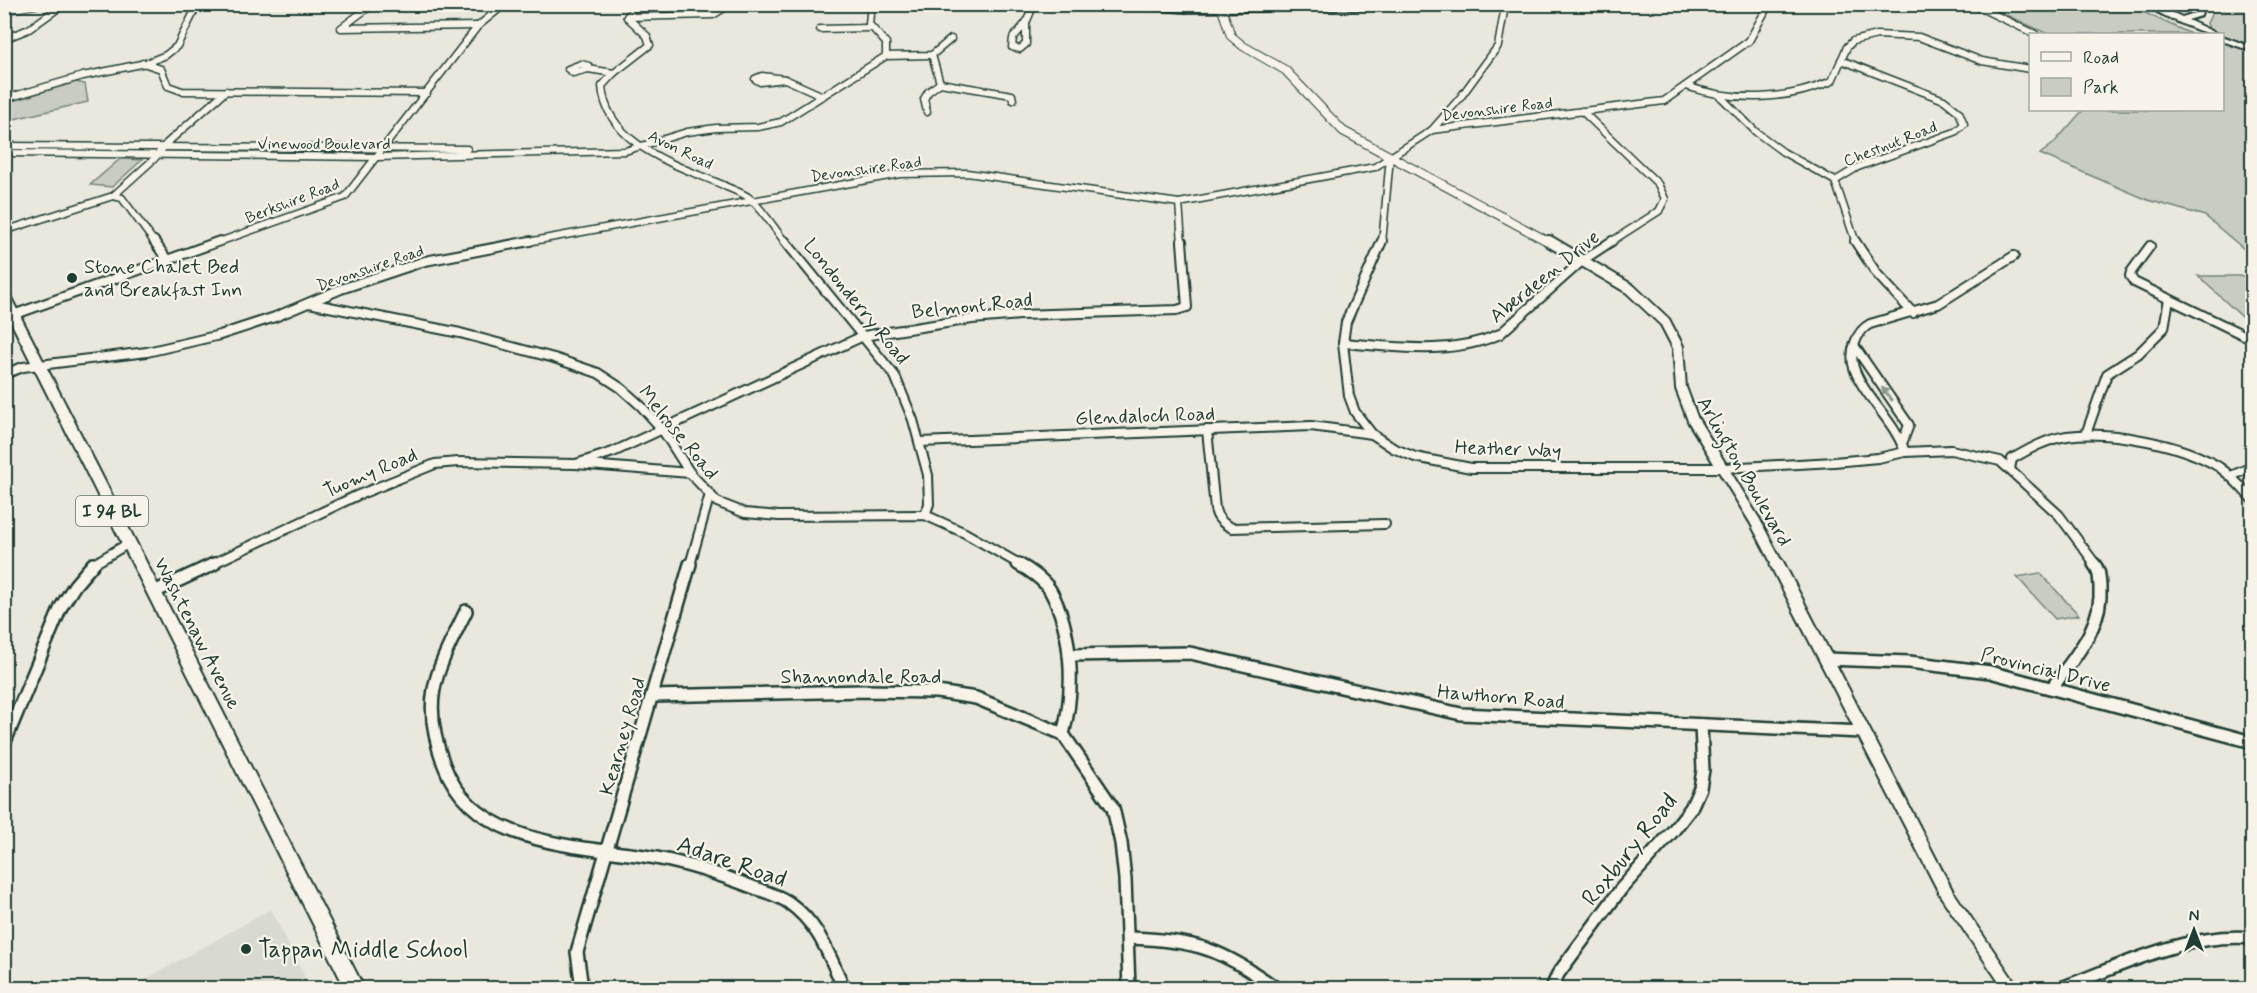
<svg xmlns="http://www.w3.org/2000/svg" width="2257" height="993" viewBox="0 0 2257 993" font-family="Mynerve,sans-serif">
  <rect width="100%" height="100%" fill="#eae8dd"/>
  <filter id="ink" filterUnits="userSpaceOnUse"><feTurbulence type="fractalNoise" baseFrequency=".0167" numOctaves="2"/><feDisplacementMap in="SourceGraphic" scale="12" xChannelSelector="R" yChannelSelector="G"/><feConvolveMatrix kernelMatrix="1 2 1 2 8 2 1 2 1" color-interpolation-filters="sRGB"/></filter>
  <g filter="url(#ink)">
    <!-- built -->
    <path fill="#d9dacf" d="M271,909L310,988H130Z"/>
    <!-- green -->
    <g fill="#c8ccc1" stroke="#74847a" stroke-width="1.5">
      <path d="M1984,5H2128L2191,34H2048Z"/>
      <path d="M2210,5H2252V256L2205,216L2148,200L2040,154L2053,144L2083,110H2222V34H2210L2207,23L2212,13Z"/>
      <path d="M76,82L85,84L88,102L5,121V103Z"/>
      <path d="M120,159L142,160L112,187L90,185Z"/>
      <path d="M2198,276H2252V326Z"/>
      <path d="M2040,573L2079,615L2055,619L2017,577Z"/>
    </g>
    <g fill="none" stroke-linecap="round" stroke-linejoin="round">
      <!-- minor-far2 casing -->
      <g stroke="#1f3d34" stroke-width="9">
        <g id="minor-far2">
          <path d="M373,4L341,28L478,26"/>
          <path d="M636,4L627,17L647,36L650,45L614,73L602,86C606,145 677,165 723,185C730,189 741,192 748,197C761,206 775,230 786,243"/>
          <path d="M1972,4L2035,34"/>
          <path d="M627,17L713,15L731,4"/>
          <path d="M1026,23V44L1020,49L1012,47L1013,38Z"/>
          <path d="M1026,23L1034,4"/>
          <path d="M820,29L868,28"/>
          <path d="M4,39L29,29L64,4"/>
          <path d="M886,56L932,55L951,39"/>
          <path d="M1841,60L1944,100L1959,112L1964,124L1955,132L1858,167L1835,181L1856,243"/>
          <path d="M143,63L161,69L168,86L182,91L427,93"/>
          <path d="M581,64L589,66L588,69L573,73L568,69Z"/>
          <path d="M588,69L614,73"/>
          <path d="M762,76L785,79L760,82L755,79Z"/>
          <path d="M785,79L823,96"/>
          <path d="M940,83L1012,95L1013,100"/>
          <path d="M1686,86C1733,102 1786,101 1832,81L1847,47L1853,41L1877,35L1919,37L1982,61L2030,69"/>
          <path d="M1719,95L1756,132L1783,152L1835,181"/>
          <path d="M4,99L83,76L146,63L166,55L177,46L198,4"/>
          <path d="M1582,111L1658,184L1665,199L1659,211L1609,243"/>
          <path d="M927,112L924,99L928,92L940,83L932,55"/>
          <path d="M1432,130L1460,98L1498,46L1505,6"/>
          <path d="M4,146L467,149"/>
          <path d="M4,153L377,157L625,151L687,132L716,128L758,127L781,122L886,56V43L869,24L871,4"/>
          <path d="M113,196L122,198L155,243"/>
          <path d="M1179,203L1182,243"/>
          <path d="M4,231L113,196L154,159L167,143L226,91"/>
          <path d="M216,243L345,197L478,26L505,4"/>
          <path d="M522,243L900,174L967,173L1179,203L1375,167L1432,130L1664,101L1749,41L1769,4"/>
          <path d="M1382,243L1390,157"/>
        </g>
      </g>
      <!-- minor-far1 casing -->
      <g stroke="#1f3d34" stroke-width="12">
        <g id="minor-far1">
          <path d="M154,241L168,261"/>
          <path d="M785,241L895,376L913,420L928,475L929,504L925,515"/>
          <path d="M1382,241L1346,322L1343,343L1349,396L1355,412L1372,434L1393,448L1415,457L1471,468H1723L1834,462L1878,458L1905,452L1951,450L2000,461L2059,515L2096,565"/>
          <path d="M1855,241L1877,274L1913,313"/>
          <path d="M2150,246L2131,272L2130,276L2134,282L2252,339"/>
          <path d="M309,303L460,333L554,358L598,373L621,388L641,406L662,429L690,473L717,502L745,513L779,516L925,515L965,533L1021,565"/>
          <path d="M13,315L220,241"/>
          <path d="M1343,343C1396,347 1450,356 1500,334L1583,260L1612,241"/>
          <path d="M1855,347L1909,425L1903,441"/>
          <path d="M4,374L23,367L147,352L220,335L275,317L341,289L425,261L530,241"/>
          <path d="M1207,430L1215,509C1217,519 1223,524 1232,528L1385,524"/>
          <path d="M2086,434L2107,374L2138,354L2164,328L2169,299"/>
          <path d="M920,442L1311,426L1372,434"/>
          <path d="M1905,452C1894,420 1864,397 1854,368C1849,353 1856,331 1870,324L1938,304L2014,256"/>
          <path d="M576,464L613,452L863,336L972,319L1020,315L1177,310L1187,307L1182,241"/>
          <path d="M2010,469L2012,459C2029,449 2047,439 2067,436C2110,430 2182,444 2219,467C2232,476 2242,488 2252,499"/>
          <path d="M2231,476L2252,467"/>
          <path d="M92,565L129,543"/>
          <path d="M210,565L356,496L435,464L458,462L576,464L690,473"/>
          <path d="M690,565L710,494"/>
        </g>
      </g>
      <!-- minor casing -->
      <g stroke="#1f3d34" stroke-width="16">
        <g id="minor">
          <path d="M1018,564C1028,569 1044,580 1050,590C1073,631 1075,690 1063,734L1113,808L1121,843L1125,879L1129,988"/>
          <path d="M154,592L214,564"/>
          <path d="M466,611C437,671 419,698 444,765C475,849 583,845 656,858C689,864 724,876 755,888C766,892 779,896 788,902C820,925 828,954 844,988"/>
          <path d="M1069,655L1190,653L1461,714L1863,732"/>
          <path d="M1826,659L1909,662L1990,672L2252,742"/>
          <path d="M2052,688C2075,656 2103,627 2100,586C2099,577 2100,571 2094,564"/>
          <path d="M652,696L864,691L937,692L976,698L1063,734"/>
          <path d="M4,744L61,607L75,585L93,564"/>
          <path d="M1128,938C1197,940 1220,949 1276,988"/>
          <path d="M582,988L577,952L690,564"/>
          <path d="M1552,988L1558,974L1621,889L1673,831L1691,808L1700,788L1703,770L1701,725"/>
          <path d="M2061,988C2121,966 2187,932 2252,938"/>
        </g>
      </g>
      <!-- tertiary-far2 casing -->
      <g stroke="#1f3d34" stroke-width="10">
        <g id="tertiary-far2">
          <path d="M1222,9L1231,36L1243,46L1285,70L1343,131L1551,243"/>
          <path d="M4,10L36,4"/>
        </g>
      </g>
      <!-- tertiary-far1 casing -->
      <g stroke="#1f3d34" stroke-width="14">
        <path id="tertiary-far1" d="M1549,241L1630,289L1665,322L1678,347L1681,388L1693,420L1755,521L1778,565"/>
      </g>
      <!-- tertiary casing -->
      <g stroke="#1f3d34" stroke-width="17">
        <path id="tertiary" d="M1777,564L1947,894L2011,988"/>
      </g>
      <!-- secondary casing -->
      <g stroke="#1f3d34" stroke-width="4">
        <g id="secondary">
          <path d="M1088,4H1133L1185,8L1585,4L1582,6L1185,12Z"/>
          <path d="M2144,4H2154L2182,17L2195,13L2197,4H2204L2201,16L2188,20L2218,34C2203,36 2157,13 2144,4Z"/>
          <path d="M2222,36L2252,47V51L2222,41Z"/>
        </g>
      </g>
      <!-- primary casing -->
      <g stroke="#1f3d34" stroke-width="4">
        <path id="primary" d="M4,293L10,296L364,988H345L4,308Z"/>
      </g>
      <!-- minor-far2 -->
      <use href="#minor-far2" stroke="#f7f3e8" stroke-width="6"/>
      <!-- minor-far1 -->
      <use href="#minor-far1" stroke="#f7f3e8" stroke-width="8"/>
      <!-- minor -->
      <use href="#minor" stroke="#f7f3e8" stroke-width="11"/>
      <!-- tertiary-far2 -->
      <use href="#tertiary-far2" stroke="#f7f3e8" stroke-width="8"/>
      <!-- tertiary-far1 -->
      <use href="#tertiary-far1" stroke="#f7f3e8" stroke-width="10"/>
      <!-- tertiary -->
      <use href="#tertiary" stroke="#f7f3e8" stroke-width="13"/>
      <!-- secondary -->
      <use href="#secondary" fill="#f7f3e8" fill-rule="evenodd"/>
      <!-- primary -->
      <use href="#primary" fill="#f7f3e8" fill-rule="evenodd"/>
    </g>
    <!-- one-way arrows -->
    <defs><path id="oneway-solid" d="M-6-.8H1V-3.2L6.5 0L1 3.2V.8H-6Z" transform="scale(1.5)"/></defs>
    <use fill="#8b988e" href="#oneway-solid" transform="translate(1887 394) rotate(-127)"/>
  </g>
  <!-- markers -->
  <g fill="#1f3d34" stroke="#f7f3e8" stroke-width="2">
    <circle cx="72" cy="278" r="6"/>
    <circle cx="246" cy="949" r="6"/>
  </g>
  <g text-anchor="middle" stroke-width="4.5" stroke-linejoin="round" paint-order="stroke">
    <!-- far-street labels -->
    <g font-size="16" fill="#1f3d34" stroke="#f7f3e8">
      <text transform="translate(1497 108) rotate(-7)" y="6">Devonshire Road</text>
      <text x="324" y="149">Vinewood Boulevard</text>
      <text transform="translate(1890 143) rotate(-21)" y="6">Chestnut Road</text>
      <text transform="translate(681 149) rotate(26)" y="6">Avon Road</text>
      <text transform="translate(866 168) rotate(-8)" y="6">Devonshire Road</text>
      <text transform="translate(292 200) rotate(-21)" y="6">Berkshire Road</text>
      <text transform="translate(370 267) rotate(-19)" y="6">Devonshire Road</text>
    </g>
    <!-- shield labels -->
    <rect fill="#f7f3e8" stroke="#60746a" stroke-width="1.5" x="76" y="496" width="72" height="30" rx="4.5"/>
    <g font-size="18" font-weight="bold" fill="#1f3d34">
      <text x="112" y="517">I 94 BL</text>
    </g>
    <!-- poi labels -->
    <g font-size="20" fill="#1f3d34" stroke="#f7f3e8" text-anchor="start">
      <text x="84" y="273">Stone Chalet Bed<tspan x="84" dy="23">and Breakfast Inn</tspan></text>
    </g>
    <!-- street labels -->
    <g font-size="20" fill="#1f3d34" stroke="#f7f3e8">
      <text transform="translate(1544 276) rotate(-39)" y="7">Aberdeen Drive</text>
      <text transform="translate(857 301) rotate(51)" y="7">Londonderry Road</text>
      <text transform="translate(972 305) rotate(-6)" y="7">Belmont Road</text>
      <text transform="translate(1145 415) rotate(-2)" y="7">Glendaloch Road</text>
      <text transform="translate(679 432) rotate(51)" y="7">Melrose Road</text>
      <text transform="translate(1508 448) rotate(2)" y="7">Heather Way</text>
      <text transform="translate(1745 471) rotate(60)" y="7">Arlington Boulevard</text>
      <text transform="translate(370 472) rotate(-23)" y="7">Tuomy Road</text>
      <text transform="translate(198 633) rotate(63)" y="7">Washtenaw Avenue</text>
      <text transform="translate(2046 669) rotate(14)" y="7">Provincial Drive</text>
      <text x="861" y="683">Shannondale Road</text>
      <text transform="translate(1501 696) rotate(5)" y="7">Hawthorn Road</text>
      <text transform="translate(622 736) rotate(-74)" y="7">Kearney Road</text>
    </g>
    <!-- near-street labels -->
    <g font-size="24" fill="#1f3d34" stroke="#f7f3e8">
      <text transform="translate(1629 849) rotate(-51)" y="8">Roxbury Road</text>
      <text transform="translate(732 861) rotate(19)" y="8">Adare Road</text>
    </g>
    <!-- near-poi labels -->
    <g font-size="24" fill="#1f3d34" stroke="#f7f3e8" text-anchor="start">
      <text x="258" y="957">Tappan Middle School</text>
    </g>
  </g>
  <!-- margin -->
  <rect width="2257" height="993" fill="none" stroke="#f7f3e8" stroke-width="24"/>
  <rect x="12" y="12" width="2233" height="969" fill="none" stroke="#1f3d34" stroke-width="2" filter="url(#ink)"/>
  <!-- legend -->
  <rect x="2029" y="33" width="195" height="78" fill="#f7f3e8" stroke="#a1aaa0" stroke-width="1.5"/>
  <rect x="2041" y="52" width="30" height="9" fill="#f7f3e8" stroke="#a1aaa0" stroke-width="1.5"/>
  <text x="2083" y="63" font-size="18" fill="#1f3d34">Road</text>
  <rect x="2041" y="78" width="30" height="18" fill="#c8ccc1" stroke="#a1aaa0" stroke-width="1.5"/>
  <text x="2083" y="93" font-size="18" fill="#1f3d34">Park</text>
  <!-- north arrow -->
  <g transform="translate(2194 930)" stroke="#f7f3e8" stroke-width="4.5" paint-order="stroke">
  <path d="M0-4.5L10 22L0 15L-10 22Z" fill="#1f3d34"/>
  <text y="-9" font-size="16" font-weight="bold" text-anchor="middle" fill="#1f3d34">N</text>
  </g>
</svg>
